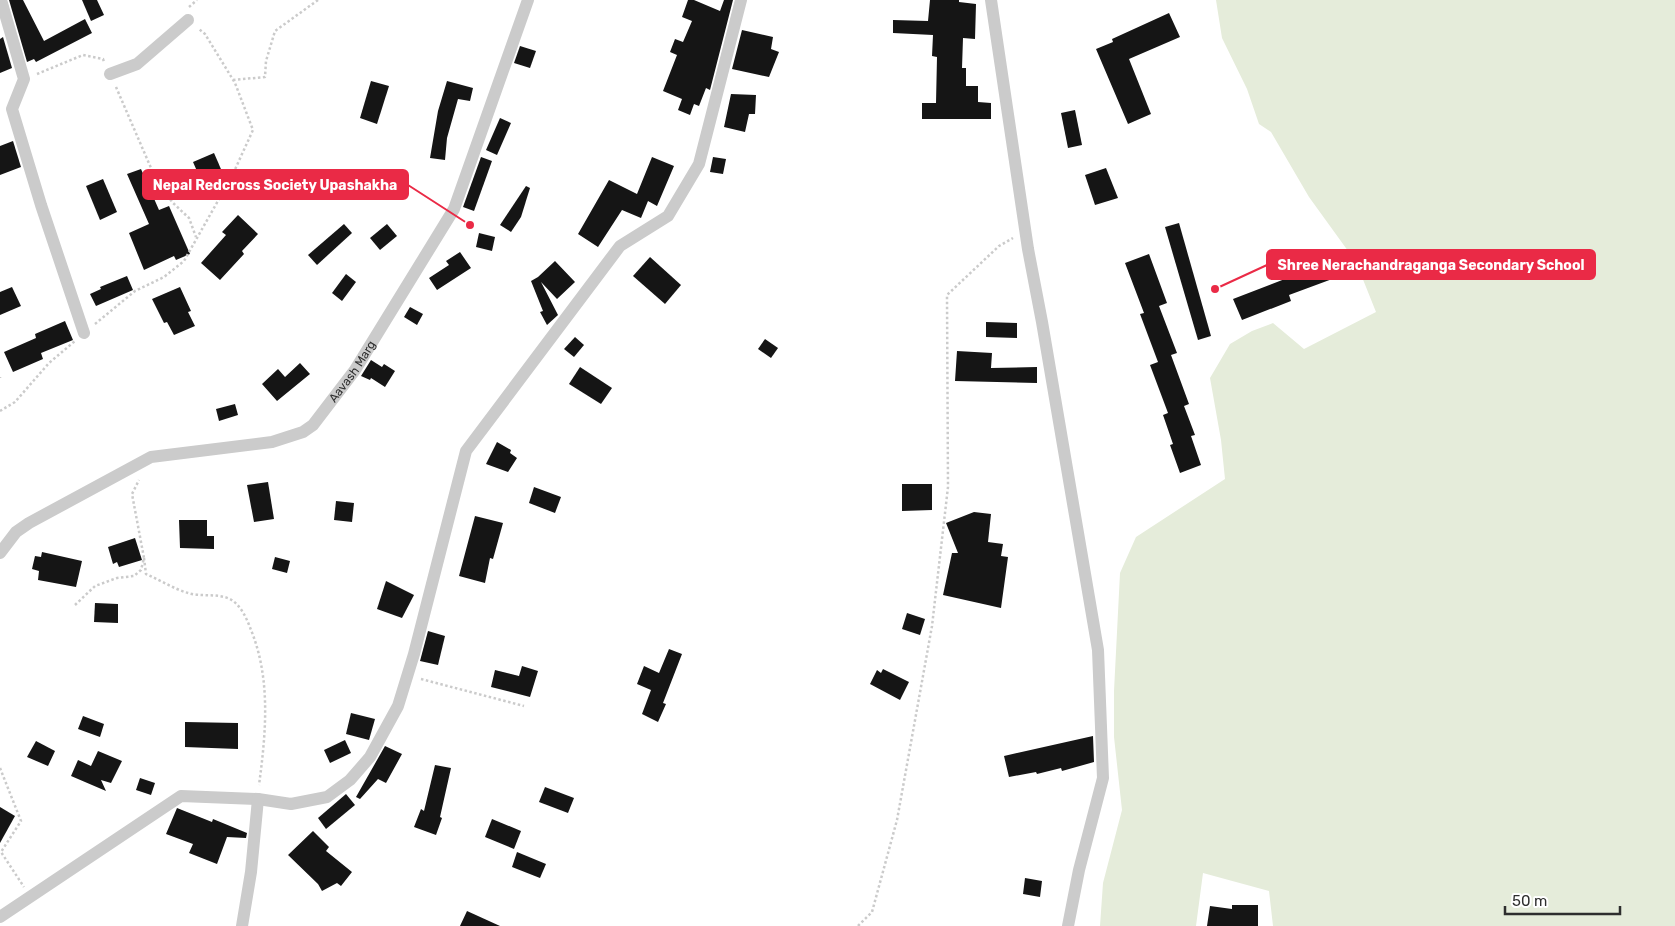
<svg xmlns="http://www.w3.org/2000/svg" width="1675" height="926" viewBox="0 0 1675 926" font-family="Rubik,sans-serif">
  <rect width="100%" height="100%" fill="#fff"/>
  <!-- green -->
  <path fill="#e5ecda" d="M1216,0H1675V926H1273L1269,891L1203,873L1196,926H1100L1103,883L1122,810L1114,737V691L1120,573L1136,537L1225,479L1221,440L1210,378L1230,344L1252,331L1273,323L1304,349L1376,312L1356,262L1309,197L1271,132L1259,124L1247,89L1222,38Z"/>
  <!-- building -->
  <g fill="#151515">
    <path d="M9,0H23L44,41L85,19L92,33L36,62L34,59L27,62Z"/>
    <path d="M82,0H97L104,15L91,21Z"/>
    <path d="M688,0H694L720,11L724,0H733L710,90L706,88L699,106L694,104L690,115L678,110L682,99L663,91L677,55L670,52L675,39L683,42L692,21L682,17Z"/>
    <path d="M930,0H959V2L976,4L975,39L963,38L962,68H966V86H978V102L991,103V119H922V103H936L937,57L932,56L933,35L893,33V20L928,21Z"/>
    <path d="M1169,13L1180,37L1129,59L1151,114L1128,124L1096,49L1113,42L1112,39Z"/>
    <path d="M742,30L773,37L771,49L779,52L769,77L732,69Z"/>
    <path d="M3,37L12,68L0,73V39Z"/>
    <path d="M520,46L536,51L530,68L514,63Z"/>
    <path d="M371,81L389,86L377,124L360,118Z"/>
    <path d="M447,81L473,88L470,101L458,99L447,138L445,160L430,158L438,111Z"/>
    <path d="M731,94L756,95L755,114H749L745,132L724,127Z"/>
    <path d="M1075,110L1082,145L1068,148L1061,113Z"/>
    <path d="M500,118L511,123L497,155L486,150Z"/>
    <path d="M13,141L21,167L0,175V146Z"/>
    <path d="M214,153L224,176L203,185L193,162Z"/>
    <path d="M481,157L492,161L474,211L463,207Z"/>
    <path d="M652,157L674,166L657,206L648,201L641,218L622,210L598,247L578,234L609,180L637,194Z"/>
    <path d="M713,157L726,159L723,174L710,172Z"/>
    <path d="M1106,168L1118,198L1095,205L1085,175Z"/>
    <path d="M141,169L159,210L169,206L190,254L176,260L174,256L144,270L129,233L149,224L127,174Z"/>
    <path d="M103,179L117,212L100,220L86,186Z"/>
    <path d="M526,186L530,188L521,217L511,232L500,225Z"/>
    <path d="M238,215L258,234L242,251L244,254L220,280L201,263L226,235L222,232Z"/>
    <path d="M1179,223L1211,336L1198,340L1165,227Z"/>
    <path d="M344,224L352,233L317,265L308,255Z"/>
    <path d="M387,224L397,236L380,250L370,238Z"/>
    <path d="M479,233L495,237L492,251L476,247Z"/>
    <path d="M460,252L471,268L437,290L429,278L449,265L446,261Z"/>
    <path d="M1149,254L1167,303L1159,306L1177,353L1171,355L1189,404L1184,406L1195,435L1191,436L1201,465L1180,473L1170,445L1173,444L1163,415L1168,413L1150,365L1158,362L1140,314L1144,313L1125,263Z"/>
    <path d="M1336,255L1343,275L1289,295L1291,301L1242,320L1233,299L1290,277L1289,273Z"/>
    <path d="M650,257L681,285L665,304L633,276Z"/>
    <path d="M555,261L575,282L557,299L541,282L558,315L547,325L540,312L543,311L531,281L538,277Z"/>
    <path d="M346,274L356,282L342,301L332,293Z"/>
    <path d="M127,276L133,290L96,306L90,294L101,289L100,287Z"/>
    <path d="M12,287L21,306L0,315V292Z"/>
    <path d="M180,287L191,311L188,312L195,326L174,335L167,322L164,323L152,299Z"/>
    <path d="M410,307L423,314L417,325L404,317Z"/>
    <path d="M65,321L73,340L41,353L43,359L13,372L4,352L36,338L35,334Z"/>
    <path d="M986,322L1017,323V338L986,337Z"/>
    <path d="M575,337L584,345L574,357L564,349Z"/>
    <path d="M765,339L778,348L771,358L758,349Z"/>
    <path d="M957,351L992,353L991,368L1037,367V383L955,381Z"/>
    <path d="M371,360L382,367L384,364L395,371L385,387L371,378L370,380L361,376Z"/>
    <path d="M300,363L310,374L277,401L262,384L278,369L285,377Z"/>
    <path d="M580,367L612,388L601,404L569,384Z"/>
    <path d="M235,404L238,415L219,421L216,409Z"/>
    <path d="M497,442L511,450L510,453L517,458L508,472L486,464Z"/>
    <path d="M268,482L274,519L254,522L247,485Z"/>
    <path d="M902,484H932V510L902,511Z"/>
    <path d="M534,487L561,497L555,513L529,503Z"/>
    <path d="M336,501L354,503L352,522L334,520Z"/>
    <path d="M974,512L991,514L988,542L1003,544L1001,556L1008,557L1001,608L943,595L952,553H958L946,523Z"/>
    <path d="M475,516L503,523L493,559L490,558L485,583L459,576Z"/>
    <path d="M179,520H207V536H214V549L180,548Z"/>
    <path d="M135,538L142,560L119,567L117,562L113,564L108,547Z"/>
    <path d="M42,552L82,561L76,587L38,580L39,571L32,569L35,556L41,557Z"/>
    <path d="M275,557L290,561L287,573L272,569Z"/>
    <path d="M386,581L414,595L402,618L377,609Z"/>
    <path d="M95,603L118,604V623L94,622Z"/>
    <path d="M907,613L925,619L920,635L902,629Z"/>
    <path d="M428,631L445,636L438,665L420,661Z"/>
    <path d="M669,649L682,654L663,703L666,704L658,722L642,714L651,690L637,684L644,666L659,673Z"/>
    <path d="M522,666L538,671L530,697L491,687L495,670L519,676Z"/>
    <path d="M883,669L909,682L900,700L870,684L877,670L881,673Z"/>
    <path d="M351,713L375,719L369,740L346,734Z"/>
    <path d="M83,716L104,724L100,737L78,729Z"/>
    <path d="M185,722L238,723V749L185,747Z"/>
    <path d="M1093,736L1094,762L1062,771L1061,768L1037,774L1036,772L1009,777L1004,756Z"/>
    <path d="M345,740L351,753L330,763L324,750Z"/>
    <path d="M36,741L55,751L48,766L27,757Z"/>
    <path d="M385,746L402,754L386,783L378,779L360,799L356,797Z"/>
    <path d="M98,751L122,761L111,783L101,780L106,791L71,776L78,760L91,766Z"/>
    <path d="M435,765L451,768L440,817L442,818L436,835L414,827L421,809L424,811Z"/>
    <path d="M140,778L155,783L151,795L136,790Z"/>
    <path d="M545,787L574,798L568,813L539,802Z"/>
    <path d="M346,794L355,805L326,829L318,818Z"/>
    <path d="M0,807L15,816L0,843Z"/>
    <path d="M177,808L212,822L213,819L247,833L246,838L227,837L217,864L189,853L193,844L166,834Z"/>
    <path d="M492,819L521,831L514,849L485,837Z"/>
    <path d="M313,831L329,847L326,851L352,872L341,886L337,883L322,891L318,884L288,855Z"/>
    <path d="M517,852L546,864L540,878L512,867Z"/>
    <path d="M1025,878L1042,881L1040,897L1023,894Z"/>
    <path d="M1232,905H1258V926H1207L1210,906L1232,909Z"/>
    <path d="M467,911L500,926H460Z"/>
  </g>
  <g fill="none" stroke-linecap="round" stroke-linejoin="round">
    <!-- path -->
    <g stroke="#cbcbcb" stroke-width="2.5" stroke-dasharray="2.5 2.5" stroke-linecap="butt">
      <path d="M189,7L197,0"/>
      <path d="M37,74L83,55L103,59L104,62"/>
      <path d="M233,80L265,77L266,61L275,31L318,0"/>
      <path d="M116,87L151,168L172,202L189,218L196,237"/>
      <path d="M95,324L135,291L164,277L184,261L232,176L253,130L235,83L205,34L199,29"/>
      <path d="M0,377V378"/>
      <path d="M0,411L15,402L49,363L75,341"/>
      <path d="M144,558L146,574C160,580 174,589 188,593C201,597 217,593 230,599C241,605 247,619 251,630C271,679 266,733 259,785"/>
      <path d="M75,605L95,586L117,578L134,576L141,570L144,558L132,494L139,480"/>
      <path d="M421,679L524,706"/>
      <path d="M0,768L21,821L1,852L24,887"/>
      <path d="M858,926L872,912L897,820L932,626L948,487L947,295L999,246L1013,238"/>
    </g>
    <!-- minor -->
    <g stroke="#cbcbcb" stroke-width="12">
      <path d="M1,0L24,79L12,109L41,205L84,333"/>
      <path d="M991,0L1028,249L1042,322L1098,650L1103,778L1079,870L1068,926"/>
      <path d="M110,74L137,64L188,20"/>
      <path id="s1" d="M0,553L16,532L29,523L151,457L272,442L303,432L313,425L355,370L454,209L528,0"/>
      <path d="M0,917L181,796L258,799L291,804L327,797L350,780L370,757L398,706L414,654L466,451L620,246L668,216L699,164L741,0"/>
      <path d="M242,926L251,872L258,799"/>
    </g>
  </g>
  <g text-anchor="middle" stroke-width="5" stroke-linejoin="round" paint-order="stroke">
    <!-- street labels -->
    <g font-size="12" fill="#2e2e2e" stroke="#fff">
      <text dy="4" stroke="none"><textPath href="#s1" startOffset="414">Aavash Marg</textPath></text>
    </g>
  </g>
  <!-- callouts -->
  <path fill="none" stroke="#ea2a46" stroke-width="2" d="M470 225L408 185M1215 289L1267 265"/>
  <g fill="#ea2a46" stroke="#fff" stroke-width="2">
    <circle cx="470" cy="225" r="5"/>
    <circle cx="1215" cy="289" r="5"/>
  </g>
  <g fill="#ea2a46" stroke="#ea2a46" stroke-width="2">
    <rect x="143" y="170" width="265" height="29" rx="5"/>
    <rect x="1267" y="250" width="328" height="29" rx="5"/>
  </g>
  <g font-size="14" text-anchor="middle" font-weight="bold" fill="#fff">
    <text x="275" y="190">Nepal Redcross Society Upashakha</text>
    <text x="1431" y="270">Shree Nerachandraganga Secondary School</text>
  </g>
  <!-- scale -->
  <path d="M1505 906v8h115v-8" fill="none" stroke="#2e2e2e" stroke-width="2.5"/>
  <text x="1512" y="906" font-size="15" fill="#2e2e2e" stroke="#ffffff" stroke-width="4" paint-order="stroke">50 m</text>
</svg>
